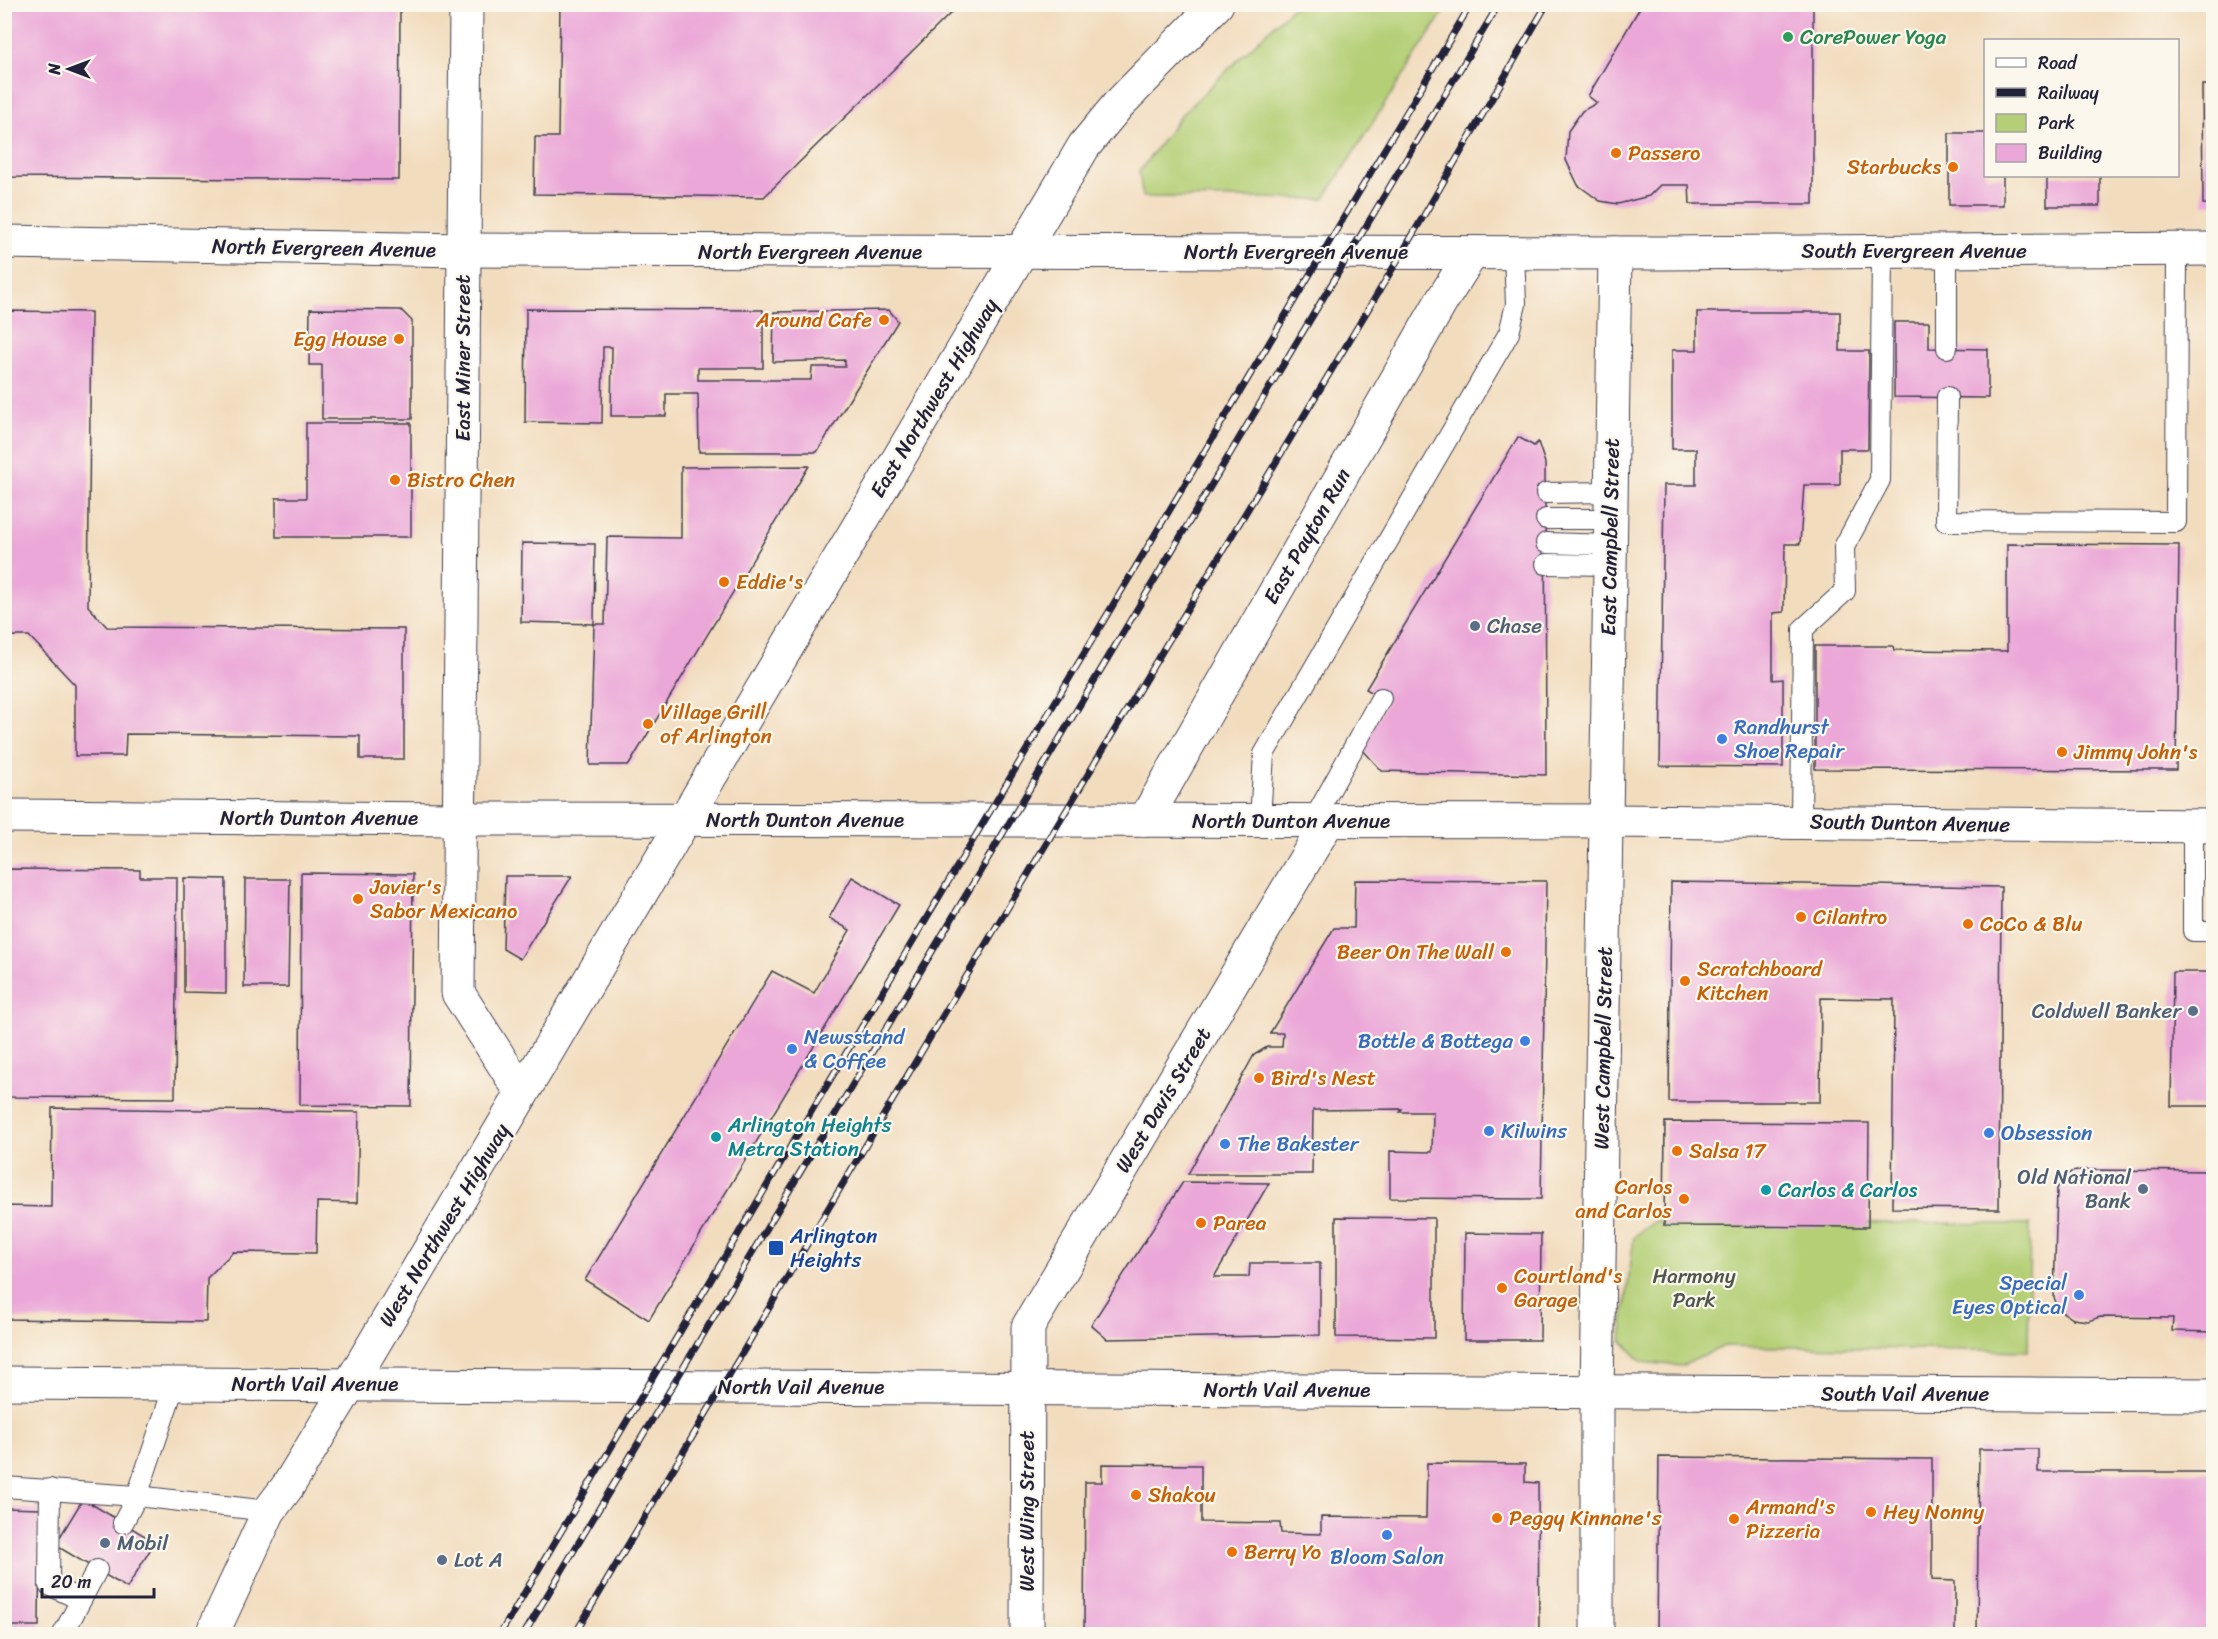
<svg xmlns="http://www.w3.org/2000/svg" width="2218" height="1639" viewBox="0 0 2218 1639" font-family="Sriracha,sans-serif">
  <rect width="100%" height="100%" fill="#fbf7ec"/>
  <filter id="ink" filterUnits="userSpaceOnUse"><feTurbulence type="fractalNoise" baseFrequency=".0167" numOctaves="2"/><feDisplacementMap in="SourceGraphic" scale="12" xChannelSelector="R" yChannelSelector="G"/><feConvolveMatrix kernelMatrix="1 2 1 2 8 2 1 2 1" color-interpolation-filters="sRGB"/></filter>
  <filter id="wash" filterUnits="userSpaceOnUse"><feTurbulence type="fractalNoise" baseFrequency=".008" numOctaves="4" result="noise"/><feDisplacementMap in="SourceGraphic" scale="24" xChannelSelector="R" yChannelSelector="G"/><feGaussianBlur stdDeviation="1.35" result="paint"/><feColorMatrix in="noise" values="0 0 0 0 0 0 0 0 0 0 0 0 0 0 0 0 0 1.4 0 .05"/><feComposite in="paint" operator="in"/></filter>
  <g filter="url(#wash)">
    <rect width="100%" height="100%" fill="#f2dcbe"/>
    <!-- green -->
    <g fill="#b4cf76" stroke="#6b7858" stroke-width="1.5">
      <path d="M1296,4L1448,5L1324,199L1143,197L1139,172L1181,115Z"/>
      <path d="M1655,1221L2030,1224L2028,1351L1724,1346L1682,1366L1642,1362L1621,1340L1634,1237Z"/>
    </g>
    <g id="blocks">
      <!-- building -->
      <g fill="#eba7d8">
        <path d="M4,4H400L399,180L4,177Z"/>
        <path d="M560,4H960L764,197L534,194L535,137H558Z"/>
        <path d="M1642,4H1813V204H1690L1689,185H1660L1649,196L1618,204L1600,201L1578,185L1566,160L1568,131L1582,111L1597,103L1588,96Z"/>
        <path d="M2207,4H2214V50L2207,36Z"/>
        <path d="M2202,85H2214V204H2203Z"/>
        <path d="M1949,133H1986V176H2003V205H1949Z"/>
        <rect x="2047" y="176" width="53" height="30"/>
        <path d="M310,309L401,310L412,321V419H322V365H309Z"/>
        <path d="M526,309L763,310V368H698V380H811L812,367H845V360L773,362L774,312L889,310L898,321L817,452H699L698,394H666V416H611L612,347H603L602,423L525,422Z"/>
        <path d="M5,311L91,312L88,606L107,627L404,629V759H360V736L126,734L125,756H75V685L29,636H5Z"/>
        <path d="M1697,312H1840V351H1869L1868,449H1840V485H1804L1800,544H1785L1784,612L1773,613V680L1783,679V767L1660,766L1664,485H1696V449H1672V350H1697Z"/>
        <path d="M1894,322H1929V348L1988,349V398L1894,397Z"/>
        <path d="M306,423H411V537H276V498H306Z"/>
        <path d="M1518,437L1534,446L1538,442L1545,463L1546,775L1382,771L1360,747L1388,701L1366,689Z"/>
        <path d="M809,466L629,765H590L594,624H605L607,537L681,538V467Z"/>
        <path d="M522,543L595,544L594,624L521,622Z"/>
        <path d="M2007,544L2179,545L2176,770L1815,769V646H1893L1894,650L2007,651Z"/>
        <path d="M4,869L140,870V877H177L175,1098L4,1097Z"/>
        <path d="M301,873L413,874L411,1106L300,1105Z"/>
        <path d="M505,876H572L520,959L503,949Z"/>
        <path d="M852,877L899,905L649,1320L585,1280L772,971L814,993L850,930L829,918Z"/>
        <path d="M184,878L226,879V993L184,992Z"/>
        <path d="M245,879H290L288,987H244Z"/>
        <path d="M1355,880L1546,881L1541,1199L1390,1198V1151L1432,1152L1433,1112H1400L1402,1109L1313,1110L1312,1174H1188L1254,1055L1267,1047H1282L1283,1033H1270L1334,928H1354Z"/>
        <path d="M1671,882L2001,887L1999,1209L1892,1208L1894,999L1821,998L1820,1102H1669Z"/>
        <path d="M2173,972H2214V1106H2171Z"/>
        <path d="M52,1108L359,1112L357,1203L317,1202L316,1253L233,1252L207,1278L206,1322L4,1319V1206L51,1207Z"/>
        <path d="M1665,1122L1869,1123L1868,1227L1664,1226Z"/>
        <path d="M2085,1170L2214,1171V1332L2172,1331L2173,1318L2100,1317L2088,1321L2073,1319L2061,1311L2054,1298L2057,1189L2062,1179L2071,1172Z"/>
        <path d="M1183,1182L1269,1183L1214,1277H1249L1250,1263H1320V1335L1107,1339L1091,1325Z"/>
        <path d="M1336,1217L1434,1218V1338L1336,1337Z"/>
        <path d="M1465,1233L1541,1234L1540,1340H1464Z"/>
        <path d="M1979,1449H2038V1472H2214V1634H1977Z"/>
        <path d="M1659,1457L1932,1459V1580L1955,1581V1634H1657Z"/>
        <path d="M1427,1463L1525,1464V1482L1538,1483L1539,1634H1084L1085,1482H1102V1464L1201,1465V1522L1280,1523L1281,1533L1321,1534V1517L1426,1518Z"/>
        <path d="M83,1499L155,1542L127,1588L55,1545Z"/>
        <path d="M4,1508L40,1509L39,1626H4Z"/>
      </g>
    </g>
  </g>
  <g filter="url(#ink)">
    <use href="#blocks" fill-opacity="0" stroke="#413e4f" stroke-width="1.5"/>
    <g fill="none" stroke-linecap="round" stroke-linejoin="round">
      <!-- service casing -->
      <g stroke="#413e4f" stroke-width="22">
        <g id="service">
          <path d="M1947,251V348"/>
          <path d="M1947,397L1946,521L2176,522L2177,249"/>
          <path d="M1546,493L1611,492"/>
          <path d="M1546,519H1611"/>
          <path d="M1546,543L1610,545"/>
          <path d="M1546,564L1610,565"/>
          <path d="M1260,820L1264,754L1509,333L1516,304L1514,253"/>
          <path d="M1313,821L1381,698"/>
          <path d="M1801,822L1803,629L1845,591L1844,547L1880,480L1882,251"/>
          <path d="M2193,826V931H2214"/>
          <path d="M4,1487L137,1496L269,1511"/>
          <path d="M50,1489L49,1585L81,1600"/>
          <path d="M123,1523L137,1496L175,1383"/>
          <path d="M63,1634L97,1570"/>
        </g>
      </g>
      <!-- minor casing -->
      <g stroke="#413e4f" stroke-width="35">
        <g id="minor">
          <path d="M466,4L458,993L522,1093"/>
          <path d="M4,242L464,250"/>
          <path d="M4,816L459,819"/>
          <path d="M1145,820L1441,302L1472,253"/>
          <path d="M4,1383L2214,1395"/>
          <path d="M1027,1634L1028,1327L1328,821"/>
          <path d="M1597,1634V1392L1606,821L2214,826"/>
        </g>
      </g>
      <!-- tertiary casing -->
      <g stroke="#413e4f" stroke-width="35">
        <g id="tertiary">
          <path d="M464,250L1662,253L2214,249"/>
          <path d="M459,819L1606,821L1615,253"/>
        </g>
      </g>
      <!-- primary casing -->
      <g stroke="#413e4f" stroke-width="35">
        <path id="primary" d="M212,1634L269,1511L288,1486L350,1384L1084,146L1118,105L1217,4"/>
      </g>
      <!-- service -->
      <use href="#service" stroke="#fff" stroke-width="20"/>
      <!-- minor -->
      <use href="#minor" stroke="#fff" stroke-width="33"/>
      <!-- tertiary -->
      <use href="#tertiary" stroke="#fff" stroke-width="33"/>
      <!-- primary -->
      <use href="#primary" stroke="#fff" stroke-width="33"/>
      <!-- rail casing -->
      <g stroke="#22223b" stroke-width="7">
        <g id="rail">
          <path d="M500,1634L1471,4"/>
          <path d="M524,1634L1499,4"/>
          <path d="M575,1634L960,987L1402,253L1547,4"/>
        </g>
      </g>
      <!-- rail -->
      <use href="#rail" stroke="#fbf7ec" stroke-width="4.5" stroke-dasharray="14" stroke-linecap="butt"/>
    </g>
  </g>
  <!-- markers -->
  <circle fill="#2e9e5b" stroke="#fbf7ec" stroke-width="2" cx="1788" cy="37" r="6"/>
  <g fill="#e8710a" stroke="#fbf7ec" stroke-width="2">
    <circle cx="1616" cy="153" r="6"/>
    <circle cx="1953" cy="167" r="6"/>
    <circle cx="884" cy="320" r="6"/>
    <circle cx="399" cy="339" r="6"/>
    <circle cx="395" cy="480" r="6"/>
    <circle cx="724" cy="582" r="6"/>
    <circle cx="648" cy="724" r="6"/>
    <circle cx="2062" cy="752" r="6"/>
    <circle cx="358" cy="899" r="6"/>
    <circle cx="1801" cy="917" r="6"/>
    <circle cx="1968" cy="924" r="6"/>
    <circle cx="1506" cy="952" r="6"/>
    <circle cx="1685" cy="981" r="6"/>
    <circle cx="1259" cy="1078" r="6"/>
    <circle cx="1677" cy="1151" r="6"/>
    <circle cx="1684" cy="1199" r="6"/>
    <circle cx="1201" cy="1223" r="6"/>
    <circle cx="1502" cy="1288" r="6"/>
    <circle cx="1136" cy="1495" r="6"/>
    <circle cx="1871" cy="1512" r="6"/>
    <circle cx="1497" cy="1518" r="6"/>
    <circle cx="1734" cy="1519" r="6"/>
    <circle cx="1232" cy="1552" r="6"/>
  </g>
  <g fill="#5c6f8a" stroke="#fbf7ec" stroke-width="2">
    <circle cx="1475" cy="626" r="6"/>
    <circle cx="2193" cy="1011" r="6"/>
    <circle cx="2143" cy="1189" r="6"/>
    <circle cx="105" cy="1543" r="6"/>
    <circle cx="442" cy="1560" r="6"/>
  </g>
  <g fill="#3f7fe0" stroke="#fbf7ec" stroke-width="2">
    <circle cx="1722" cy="739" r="6"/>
    <circle cx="1525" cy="1041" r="6"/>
    <circle cx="792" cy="1049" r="6"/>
    <circle cx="1489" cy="1131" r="6"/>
    <circle cx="1989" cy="1133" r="6"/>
    <circle cx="1225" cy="1144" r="6"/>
    <circle cx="2079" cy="1295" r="6"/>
    <circle cx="1387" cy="1535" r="6"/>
  </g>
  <g fill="#0f9aa8" stroke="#fbf7ec" stroke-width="2">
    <circle cx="716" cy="1137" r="6"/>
    <circle cx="1766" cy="1190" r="6"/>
  </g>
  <rect fill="#1a4fb4" stroke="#fbf7ec" stroke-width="2" x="768" y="1240" width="16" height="16" rx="3"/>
  <g text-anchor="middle" stroke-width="4.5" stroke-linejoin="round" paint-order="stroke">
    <!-- leisure labels -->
    <g font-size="21" fill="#27864d" stroke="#fbf7ec" text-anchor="start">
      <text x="1800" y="44">CorePower Yoga</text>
    </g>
    <!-- food labels -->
    <g font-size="21" fill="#c56008" stroke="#fbf7ec" text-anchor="start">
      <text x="1628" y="160">Passero</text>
      <text x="1941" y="174" text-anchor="end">Starbucks</text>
      <text x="872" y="327" text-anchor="end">Around Cafe</text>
      <text x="387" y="346" text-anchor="end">Egg House</text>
      <text x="407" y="487">Bistro Chen</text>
      <text x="736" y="589">Eddie's</text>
      <text x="660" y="719">Village Grill<tspan x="660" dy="24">of Arlington</tspan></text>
      <text x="2074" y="759">Jimmy John's</text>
      <text x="370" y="894">Javier's<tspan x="370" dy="24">Sabor Mexicano</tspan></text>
      <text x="1813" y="924">Cilantro</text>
      <text x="1980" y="931">CoCo &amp; Blu</text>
      <text x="1494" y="959" text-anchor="end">Beer On The Wall</text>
      <text x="1697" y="976">Scratchboard<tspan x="1697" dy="24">Kitchen</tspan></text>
      <text x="1271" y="1085">Bird's Nest</text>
      <text x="1689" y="1158">Salsa 17</text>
      <text x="1672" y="1194" text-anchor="end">Carlos<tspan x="1672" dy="24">and Carlos</tspan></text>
      <text x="1213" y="1230">Parea</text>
      <text x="1514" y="1283">Courtland's<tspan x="1514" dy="24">Garage</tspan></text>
      <text x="1148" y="1502">Shakou</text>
      <text x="1746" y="1514">Armand's<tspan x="1746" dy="24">Pizzeria</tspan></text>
      <text x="1883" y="1519">Hey Nonny</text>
      <text x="1509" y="1525">Peggy Kinnane's</text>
      <text x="1244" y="1559">Berry Yo</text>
    </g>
    <!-- street labels -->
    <g font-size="21" fill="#22223b" stroke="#fbf7ec">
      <text transform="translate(324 248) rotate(1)" y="7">North Evergreen Avenue</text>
      <text x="1914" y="258">South Evergreen Avenue</text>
      <text x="810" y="259">North Evergreen Avenue</text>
      <text x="1296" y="259">North Evergreen Avenue</text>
      <text transform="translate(463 358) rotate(-90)" y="7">East Miner Street</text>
      <text transform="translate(934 398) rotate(-59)" y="7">East Northwest Highway</text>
      <text transform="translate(1307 536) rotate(-60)" y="7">East Payton Run</text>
      <text transform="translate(1610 537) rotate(-89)" y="7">East Campbell Street</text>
      <text x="319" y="825">North Dunton Avenue</text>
      <text x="805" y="827">North Dunton Avenue</text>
      <text x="1291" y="828">North Dunton Avenue</text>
      <text transform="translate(1910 823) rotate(1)" y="7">South Dunton Avenue</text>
      <text transform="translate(1603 1048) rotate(-89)" y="7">West Campbell Street</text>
      <text transform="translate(1163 1100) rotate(-59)" y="7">West Davis Street</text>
      <text transform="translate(444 1225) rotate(-59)" y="7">West Northwest Highway</text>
      <text x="315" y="1391">North Vail Avenue</text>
      <text x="801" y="1394">North Vail Avenue</text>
      <text x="1287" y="1397">North Vail Avenue</text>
      <text x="1905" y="1401">South Vail Avenue</text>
      <text transform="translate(1027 1511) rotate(-90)" y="7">West Wing Street</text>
    </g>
    <!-- service labels -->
    <g font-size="21" fill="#4e5e75" stroke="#fbf7ec" text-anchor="start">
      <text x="1487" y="633">Chase</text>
      <text x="2181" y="1018" text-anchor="end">Coldwell Banker</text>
      <text x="2131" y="1184" text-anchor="end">Old National<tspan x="2131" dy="24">Bank</tspan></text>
      <text x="117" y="1550">Mobil</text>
      <text x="454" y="1567">Lot A</text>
    </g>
    <!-- shop labels -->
    <g font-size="21" fill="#366cbe" stroke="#fbf7ec" text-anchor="start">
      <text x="1734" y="734">Randhurst<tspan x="1734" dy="24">Shoe Repair</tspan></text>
      <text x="804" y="1044">Newsstand<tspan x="804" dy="24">&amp; Coffee</tspan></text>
      <text x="1513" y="1048" text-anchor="end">Bottle &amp; Bottega</text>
      <text x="1501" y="1138">Kilwins</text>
      <text x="2001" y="1140">Obsession</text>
      <text x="1237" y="1151">The Bakester</text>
      <text x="2067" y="1290" text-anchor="end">Special<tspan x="2067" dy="24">Eyes Optical</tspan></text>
      <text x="1387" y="1564" text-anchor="middle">Bloom Salon</text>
    </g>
    <!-- culture labels -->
    <g font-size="21" fill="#0d838f" stroke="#fbf7ec" text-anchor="start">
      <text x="728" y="1132">Arlington Heights<tspan x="728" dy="24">Metra Station</tspan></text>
      <text x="1778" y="1197">Carlos &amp; Carlos</text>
    </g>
    <!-- transit labels -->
    <g font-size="21" fill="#164399" stroke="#fbf7ec" text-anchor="start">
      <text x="790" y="1243">Arlington<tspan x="790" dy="24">Heights</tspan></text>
    </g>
    <!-- park labels -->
    <g font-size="21" fill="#4e564d" stroke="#fbf7ec">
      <text x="1694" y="1283">Harmony<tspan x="1694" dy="24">Park</tspan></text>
    </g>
  </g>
  <!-- margin -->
  <rect width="2218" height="1639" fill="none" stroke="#fbf7ec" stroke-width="24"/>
  <!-- legend -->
  <rect x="1984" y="39" width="195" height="138" fill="#fbf7ec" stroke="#a4a2a5" stroke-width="1.5"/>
  <rect x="1996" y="58" width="30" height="9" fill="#ffffff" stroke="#a4a2a5" stroke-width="1.5"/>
  <text x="2038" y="69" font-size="18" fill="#22223b">Road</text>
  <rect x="1996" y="88" width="30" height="9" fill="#22223b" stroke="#a4a2a5" stroke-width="1.5"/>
  <text x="2038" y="99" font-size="18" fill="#22223b">Railway</text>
  <rect x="1996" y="114" width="30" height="18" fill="#b4cf76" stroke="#a4a2a5" stroke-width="1.5"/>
  <text x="2038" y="129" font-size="18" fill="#22223b">Park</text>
  <rect x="1996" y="144" width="30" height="18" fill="#eba7d8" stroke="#a4a2a5" stroke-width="1.5"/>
  <text x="2038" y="159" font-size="18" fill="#22223b">Building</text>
  <!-- north arrow -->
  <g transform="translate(69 69) rotate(270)" stroke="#fbf7ec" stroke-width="4.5" paint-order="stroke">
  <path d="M0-4.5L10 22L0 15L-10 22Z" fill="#22223b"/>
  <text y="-9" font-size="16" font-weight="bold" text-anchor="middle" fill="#22223b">N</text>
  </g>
  <!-- scale -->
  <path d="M42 1588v9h112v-9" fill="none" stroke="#22223b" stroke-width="3"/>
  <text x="51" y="1588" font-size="18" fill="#22223b" stroke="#fbf7ec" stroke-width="4.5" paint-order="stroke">20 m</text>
</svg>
